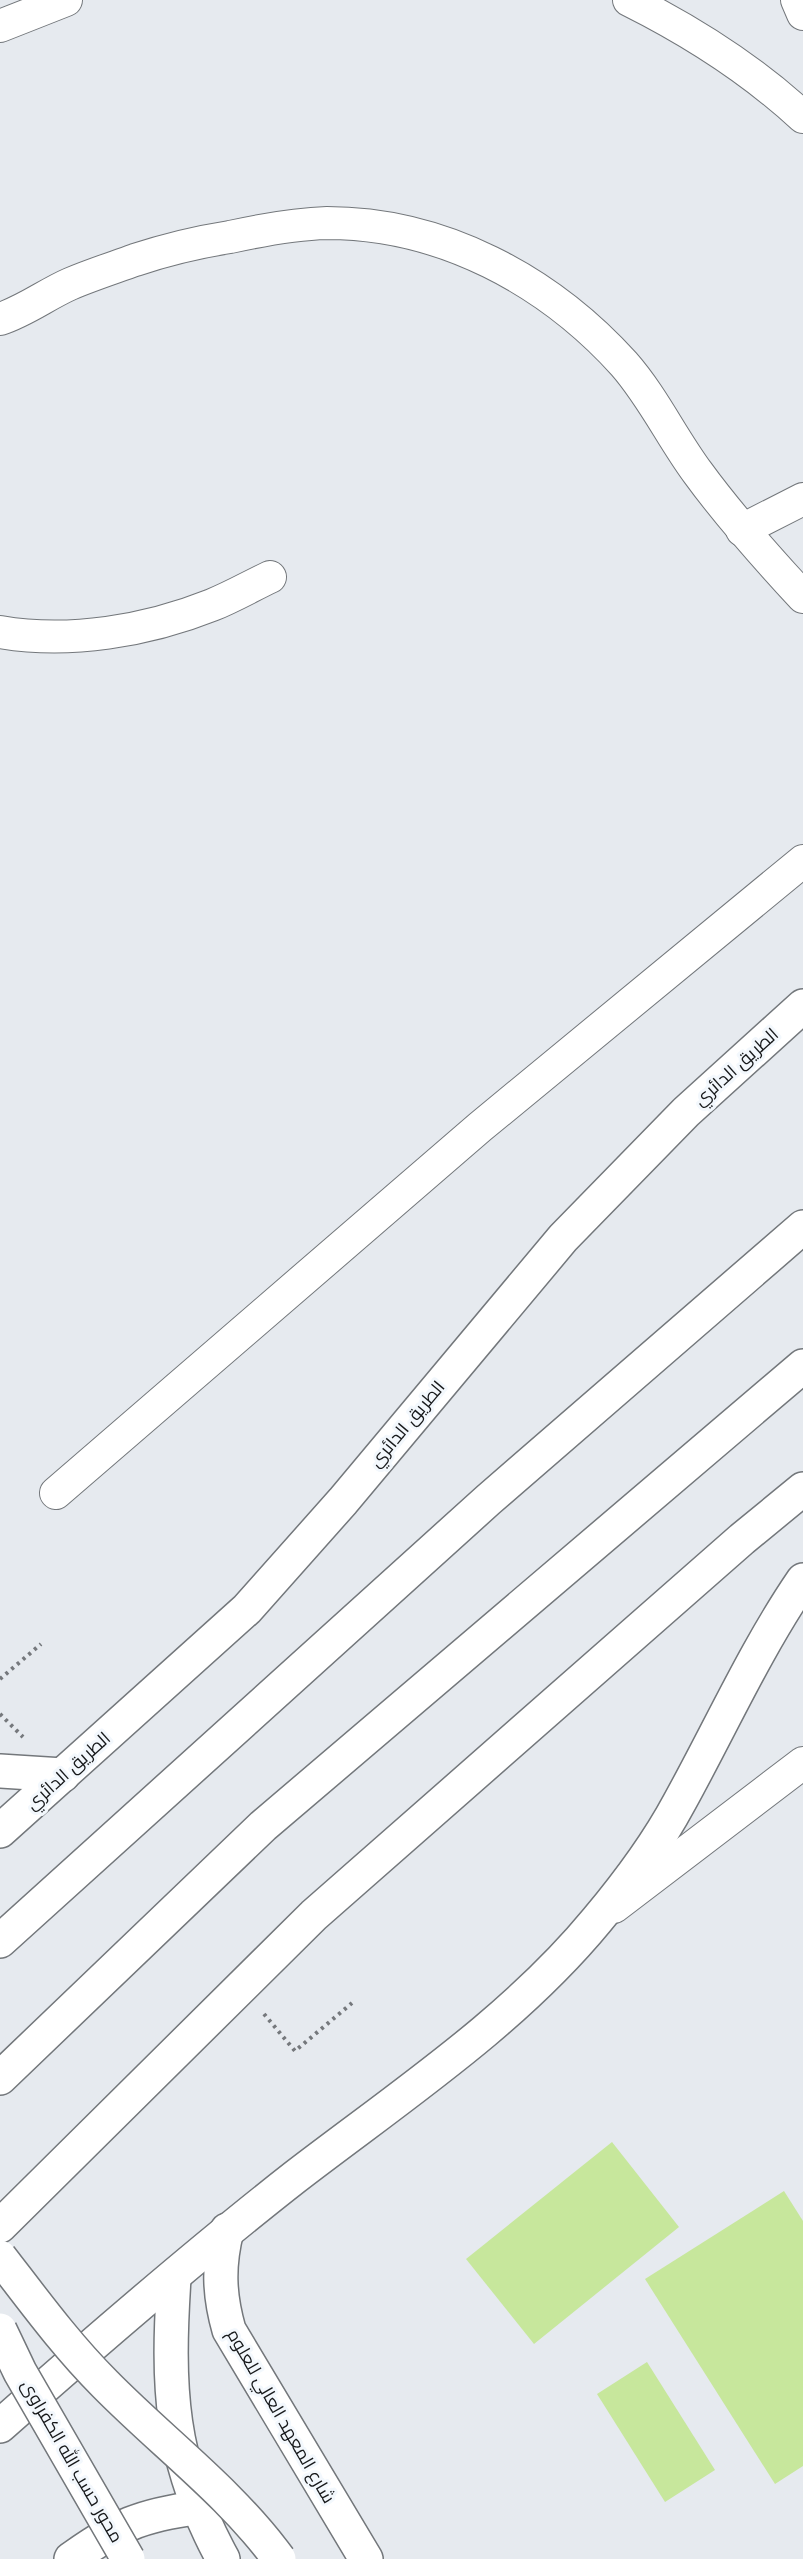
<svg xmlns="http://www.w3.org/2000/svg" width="803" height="2559" viewBox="0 0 803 2559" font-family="Lato,Cairo,sans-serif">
  <rect width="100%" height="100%" fill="#e6eaef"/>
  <!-- green -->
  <g fill="#c7e79c">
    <path d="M612,2142L679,2227L534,2344L466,2259Z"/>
    <path d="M784,2191L803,2221V2466L775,2484L645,2279Z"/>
    <path d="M647,2362L715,2470L665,2502L597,2394Z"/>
  </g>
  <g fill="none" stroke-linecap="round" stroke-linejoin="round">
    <!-- street casing -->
    <g stroke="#73777b" stroke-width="34">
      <g id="street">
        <path d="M629,0C691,31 752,70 803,117"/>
        <path d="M797,0L803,14"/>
        <path d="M0,26L66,0"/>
        <path d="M0,319C25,311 47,294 70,284C91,275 113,268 135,260C165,250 198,242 230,237C262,230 294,224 327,223C442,223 548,280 624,364C653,397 672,438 698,473C730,517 766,557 803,597"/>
        <path d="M742,530L803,499"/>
        <path d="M0,632C69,644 147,631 212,605C232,597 251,586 270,577"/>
        <path d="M56,1493L480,1127L803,861"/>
        <path d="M614,1907L803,1763"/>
      </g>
    </g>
    <!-- secondary casing -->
    <g stroke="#73777b" stroke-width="36">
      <g id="secondary">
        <path d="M0,1771L63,1775"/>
        <path d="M227,2230C218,2266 219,2295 229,2330L366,2559"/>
        <path d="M174,2278C167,2386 169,2461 223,2559"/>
        <path d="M71,2559C117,2526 141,2515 197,2508"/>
      </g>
    </g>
    <!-- highway casing -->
    <g stroke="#73777b" stroke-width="36">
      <g id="highway">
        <path d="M0,1831L247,1609L343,1501L563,1238L686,1112L803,1006"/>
        <path d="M0,1941L488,1500L803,1227"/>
        <path d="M0,2078L263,1826L803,1366"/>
        <path d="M0,2226L314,1915L742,1539L803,1489"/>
        <path d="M0,2426C96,2341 194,2256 295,2177C399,2097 513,2022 597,1920C628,1883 657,1844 679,1803C720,1729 755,1650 803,1580"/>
      </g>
    </g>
    <!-- path -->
    <g stroke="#75787c" stroke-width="4" stroke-dasharray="3 4.5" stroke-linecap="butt">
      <path d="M0,1679L41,1644"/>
      <path d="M0,1714L23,1737"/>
      <path d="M264,2014L295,2051L352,2003"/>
    </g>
    <!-- street -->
    <use href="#street" stroke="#fff" stroke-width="32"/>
    <!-- secondary -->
    <use href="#secondary" stroke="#fff" stroke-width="33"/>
    <!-- highway -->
    <use href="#highway" stroke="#fff" stroke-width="33"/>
    <!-- primary-bridge casing -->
    <g stroke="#73777b" stroke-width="36" stroke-linecap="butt">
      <g id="primary-bridge">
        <path d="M0,2257C34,2301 66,2345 105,2384C163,2443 230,2492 279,2559"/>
        <path d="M0,2330L20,2372L128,2559"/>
      </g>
    </g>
    <!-- primary-bridge -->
    <use href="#primary-bridge" stroke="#fff" stroke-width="33"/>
  </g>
  <g text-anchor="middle" stroke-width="6" stroke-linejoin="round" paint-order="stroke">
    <!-- street labels -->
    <g font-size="18" fill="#16181a" stroke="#f3f8fd">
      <text transform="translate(736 1067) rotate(-42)" y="6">الطريق الدائري</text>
      <text transform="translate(407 1424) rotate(-50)" y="6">الطريق الدائري</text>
      <text transform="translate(68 1771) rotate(-42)" y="6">الطريق الدائري</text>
      <text transform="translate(281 2416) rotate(60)" y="6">شارع المعهد العالي للعلوم</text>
      <text transform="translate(72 2461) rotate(60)" y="6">محور حسب الله الكفراوى</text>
    </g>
  </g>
</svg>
